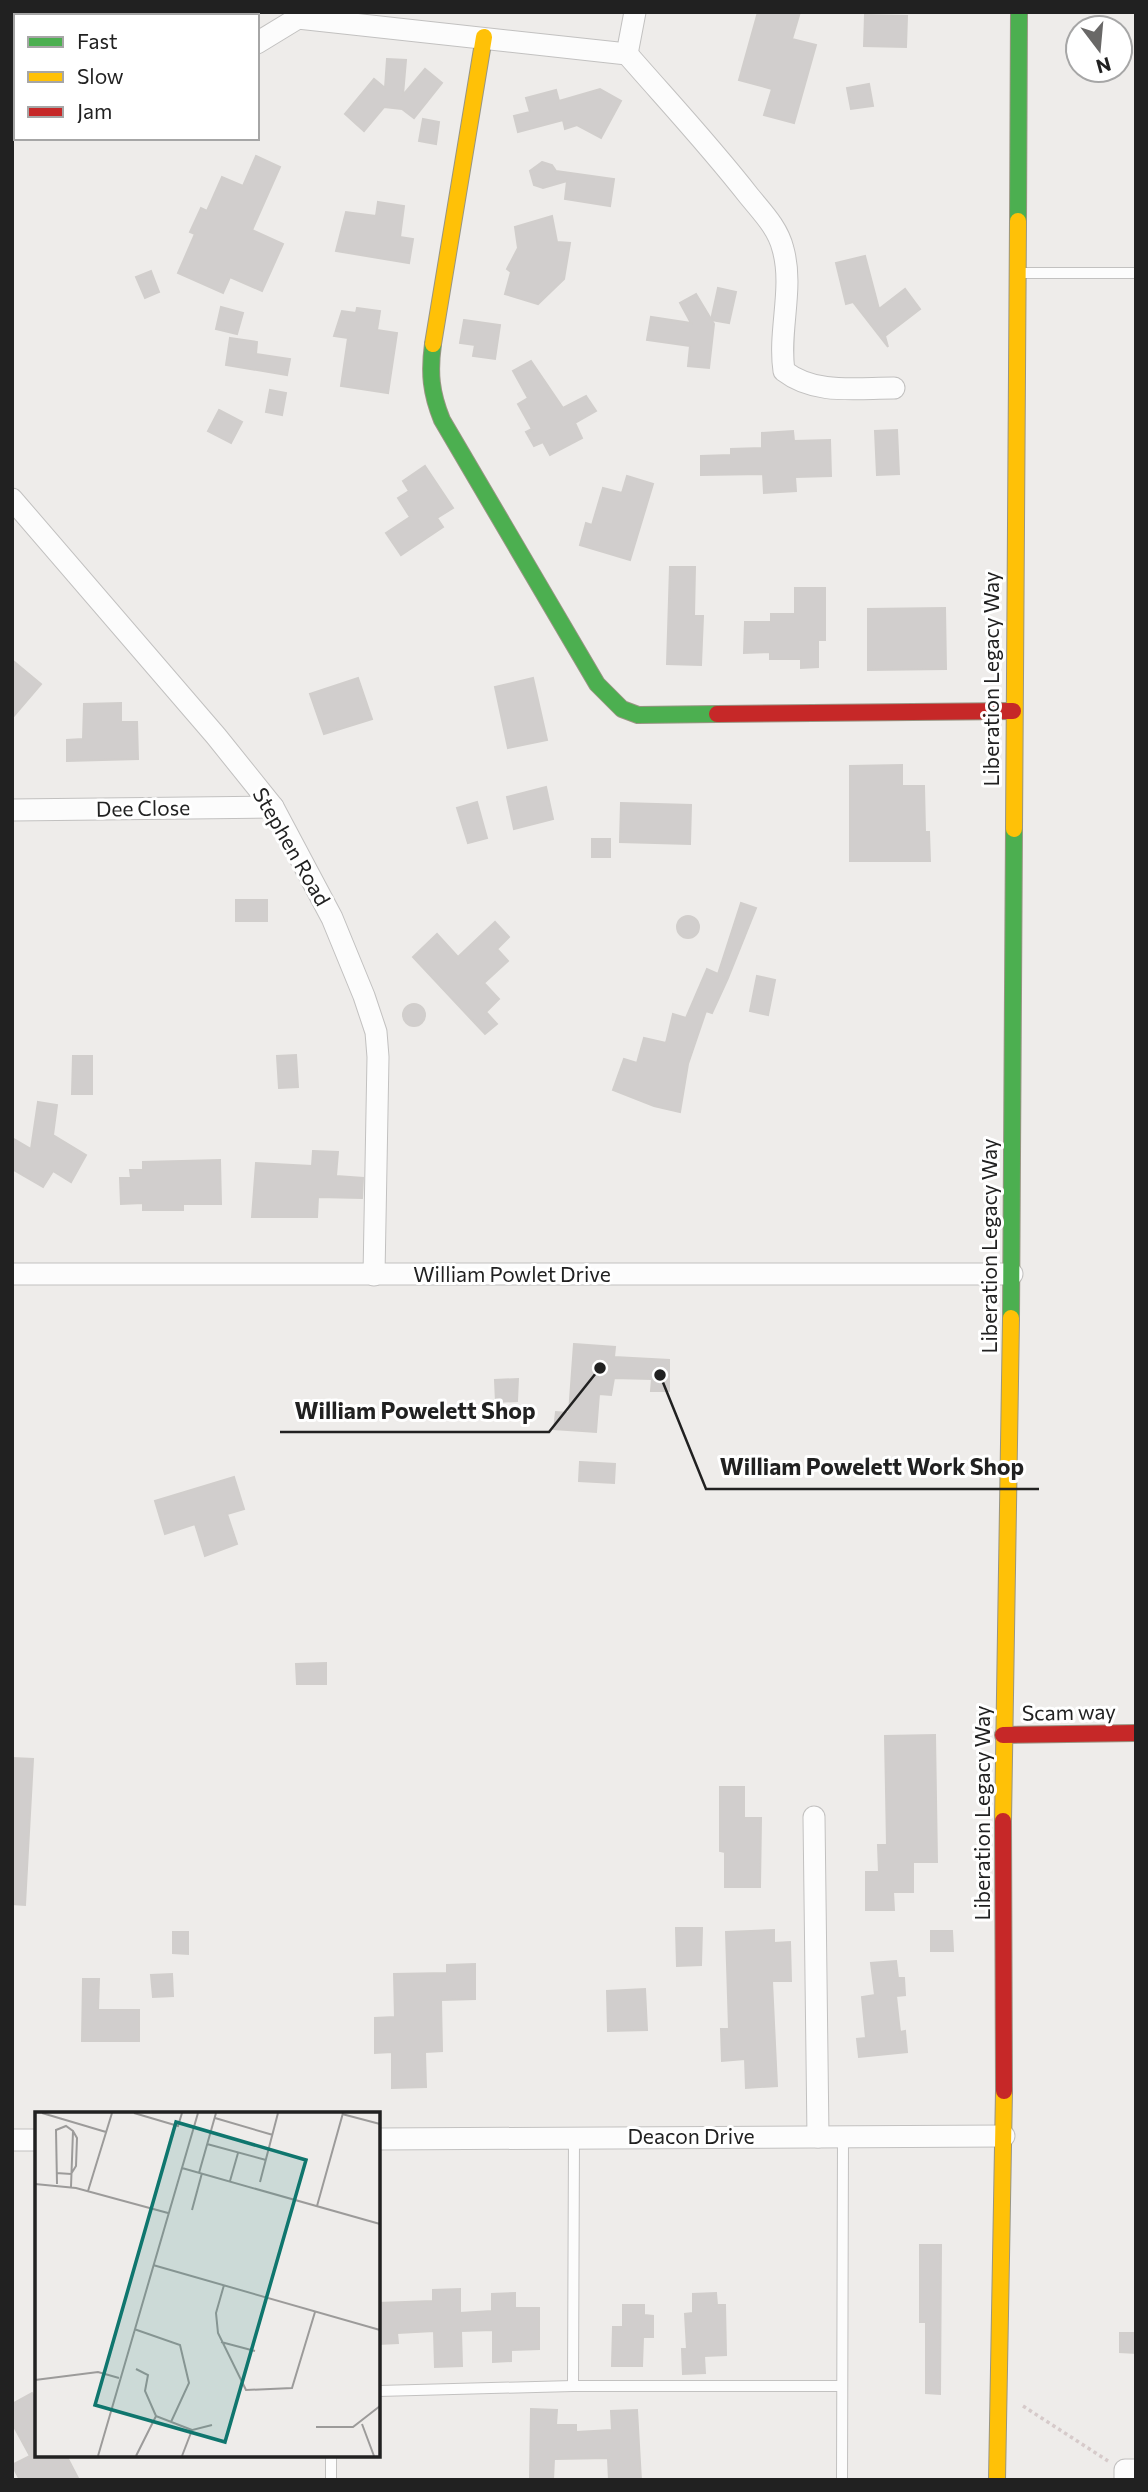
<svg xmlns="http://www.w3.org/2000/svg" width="1148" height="2492" viewBox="0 0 1148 2492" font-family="Commissioner,sans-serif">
  <rect width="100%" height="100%" fill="#eeecea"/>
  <!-- building -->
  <g fill="#d1cecd" stroke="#d1cecc" stroke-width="2">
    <path d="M758,12H800L792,39L816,45L794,123L764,115L772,89L739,80Z"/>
    <path d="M865,15L907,16L906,47L864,46Z"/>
    <path d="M387,59L406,60L403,95L425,69L442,83L414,118L402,109L384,107L364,131L345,114L374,79L385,88Z"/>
    <path d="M869,84L873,106L851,109L847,88Z"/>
    <path d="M600,89L621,101L601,138L577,125L565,129L563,120L518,132L514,116L530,112L526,98L556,90L559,101Z"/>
    <path d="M423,119L439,122L436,144L419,141Z"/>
    <path d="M256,156L280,167L252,230L283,244L262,291L230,277L223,293L178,273L195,234L190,232L201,208L207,211L222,177L243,186Z"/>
    <path d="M542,162L552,165L556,171L614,179L610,206L565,199L567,181L543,188L534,185L530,171Z"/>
    <path d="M378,202L404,206L400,237L413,239L409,263L336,251L346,212L376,216Z"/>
    <path d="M552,216L557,242L570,243L564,279L538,304L505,294L511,272L507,269L518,248L515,227Z"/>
    <path d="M865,256L879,309L905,289L920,309L885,336L888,347L853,302L846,304L836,263Z"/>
    <path d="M151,271L159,292L145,298L136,277Z"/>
    <path d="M718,288L736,292L729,323L711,320Z"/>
    <path d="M696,294L714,324L709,368L688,366L690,346L647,340L651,317L691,323L680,303Z"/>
    <path d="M221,307L243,313L237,334L216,329Z"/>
    <path d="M357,308L380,311L377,330L397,333L388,393L341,386L348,338L334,336L342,311L356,313Z"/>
    <path d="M464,320L500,325L495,359L473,356L475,345L460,343Z"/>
    <path d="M230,338L257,342L256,354L290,359L287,375L226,365Z"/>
    <path d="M531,361L563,408L586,396L596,411L575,423L582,438L550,455L543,442L534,446L526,432L532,429L518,404L528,398L513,371Z"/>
    <path d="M270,390L286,393L282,415L266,412Z"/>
    <path d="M219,410L242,422L231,443L208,431Z"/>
    <path d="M897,430L899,474L877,475L875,431Z"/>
    <path d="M793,431L794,441L830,440L831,476L795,477L796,491L764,493L763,474L701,475V456L731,455V449L762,448V433Z"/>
    <path d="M425,466L453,508L437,518L443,527L401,555L386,533L410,517L398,498L409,491L403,481Z"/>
    <path d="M627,476L653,484L630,560L580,545L586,523L592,525L603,488L622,493Z"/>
    <path d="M670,567H695L694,616H703L701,665L667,664Z"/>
    <path d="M795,588H825V640H818V667L801,668V659H770V652L744,653L745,622H771V614H795Z"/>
    <path d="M945,608L946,669L868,670V609Z"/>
    <path d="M12,660L41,684L12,718Z"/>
    <path d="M358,678L372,719L324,734L310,694Z"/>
    <path d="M533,678L547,740L508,748L495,687Z"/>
    <path d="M121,703V722H137L138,759L67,761V740L83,739L84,704Z"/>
    <path d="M902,765V786H924L925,832H929L930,861H850V766Z"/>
    <path d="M546,787L553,819L514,829L507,797Z"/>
    <path d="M477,802L487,838L468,843L457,808Z"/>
    <path d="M621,803L691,805L690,844L620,842Z"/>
    <rect x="592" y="839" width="18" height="18"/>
    <rect x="236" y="900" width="31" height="21"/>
    <path d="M741,903L756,908L728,978L722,976L728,978L712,1013L706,1011L688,1064L680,1112L654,1106L613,1090L624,1059L637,1063L644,1038L666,1043L673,1014L686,1018L707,969L718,974Z"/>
    <circle cx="688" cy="927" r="11"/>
    <path d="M495,922L509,937L497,949L508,961L484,983L499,999L486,1012L497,1024L485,1034L413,957L437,934L458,957Z"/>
    <path d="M757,976L775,980L768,1015L750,1011Z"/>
    <circle cx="414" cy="1015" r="11"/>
    <path d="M296,1055L298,1087L279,1088L277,1056Z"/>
    <path d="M73,1056H92V1094H72Z"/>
    <path d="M38,1102L57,1105L53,1135L86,1155L71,1182L53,1171L43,1187L12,1169V1138L31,1149Z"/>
    <path d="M313,1151L338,1152L336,1176L363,1178L362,1198L318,1197L317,1217H252L256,1163L312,1166Z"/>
    <path d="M220,1160L221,1204H183V1210H143V1203L121,1204L120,1178H131L130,1170H143V1162Z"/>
    <path d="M574,1344L615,1347L614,1357L669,1360V1391H651L652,1379L614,1378L611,1395L599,1394L596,1432L554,1429L556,1412L569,1413Z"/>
    <path d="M518,1379L517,1401L496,1402L495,1380Z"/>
    <path d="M580,1462L615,1464L614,1483L579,1481Z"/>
    <path d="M234,1477L244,1509L227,1514L237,1544L205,1556L195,1524L165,1534L155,1501Z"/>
    <path d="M326,1663V1684H297L296,1664Z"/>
    <path d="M935,1735L937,1862H913V1892H893L894,1910H866V1872H879L878,1845H887L885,1736Z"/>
    <path d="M12,1758L33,1759L25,1905L12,1904Z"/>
    <path d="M720,1787H744V1818H761L760,1887H725V1852L720,1851Z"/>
    <path d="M676,1928H702L701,1965L677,1966Z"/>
    <path d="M774,1930V1943L790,1942L791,1981H772L777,2086L746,2088L745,2059L722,2061L721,2029H729L726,1932Z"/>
    <path d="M931,1931H952L953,1951H931Z"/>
    <path d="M173,1932H188V1954L173,1953Z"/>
    <path d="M896,1961L898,1978H904L905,1995L896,1996L900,2032L905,2031L907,2052L859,2057L857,2039L866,2038L862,1997L875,1995L871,1963Z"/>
    <path d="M475,1964V1999L441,2000L442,2051L425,2052L426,2087L392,2088V2052L375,2053V2018L395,2017L394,1974L447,1973V1965Z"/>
    <path d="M172,1974L173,1996L153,1997L151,1975Z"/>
    <path d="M83,1979H99L98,2010H139V2041H82Z"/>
    <path d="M645,1989L647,2030L608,2031L607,1991Z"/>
    <path d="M920,2245H941L940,2394L926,2393V2322H920Z"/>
    <path d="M460,2289V2313L492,2311V2294L515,2293V2308H539V2349L511,2350V2361L493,2362V2330L461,2331L462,2366L435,2367L434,2331L397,2333L398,2343L378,2344V2303L433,2301V2290Z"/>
    <path d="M716,2293L717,2305H725L726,2355L704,2356L705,2373L683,2374L682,2349H687L685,2314L693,2313V2294Z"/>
    <path d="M623,2305H644V2315L653,2316V2337H643L642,2366H612L613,2327H623Z"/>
    <path d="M1120,2333H1136V2353L1120,2352Z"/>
    <path d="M32,2393L37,2401V2455H66L79,2480H20L12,2465L30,2456L12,2423V2404Z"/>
    <path d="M531,2409L557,2410L556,2425H576V2432L612,2430L611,2411L637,2410L641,2480H609L608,2458L554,2459L553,2480H530Z"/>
  </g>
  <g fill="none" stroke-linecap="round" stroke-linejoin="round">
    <!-- lane casing -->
    <g stroke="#c2c1c0" stroke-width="12">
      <g id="lane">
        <path d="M1020,273H1136"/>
        <path d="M573,2386L574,2138"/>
        <path d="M378,2391L573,2386H842"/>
        <path d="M331,2455V2480"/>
        <path d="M842,2480L843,2137"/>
      </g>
    </g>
    <!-- street casing -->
    <g stroke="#c2c1c0" stroke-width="23">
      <g id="street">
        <path d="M298,18L627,54L635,12"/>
        <path d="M257,43L298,18L299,12"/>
        <path d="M627,54C668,101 710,146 749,196C762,212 778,228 783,249C794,288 778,331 784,371C815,395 856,388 894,388"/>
        <path d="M12,499L216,736L273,807L332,918L364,996L376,1032L378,1057L374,1275"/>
        <path d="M12,810L273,807"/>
        <path d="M12,1274H1012"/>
        <path d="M814,1817L818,2137"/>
        <path d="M378,2139L1004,2136"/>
        <path d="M12,2140H37"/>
        <path d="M1125,2480V2470H1136"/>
      </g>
    </g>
    <!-- fast casing -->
    <g stroke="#989583" stroke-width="18">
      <g id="fast">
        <path d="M1018,221L1019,12"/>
        <path d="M433,344C429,373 431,393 442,420L597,684L622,709L638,715L717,714"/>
        <path d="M1011,1318L1014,829"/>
      </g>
    </g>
    <!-- slow casing -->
    <g stroke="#989583" stroke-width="18">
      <g id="slow">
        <path d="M433,344L484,37"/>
        <path d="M1014,829L1018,221"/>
        <path d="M1003,1821L1011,1318"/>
        <path d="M997,2480L1004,2091"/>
      </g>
    </g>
    <!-- jam casing -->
    <g stroke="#989583" stroke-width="18">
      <g id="jam">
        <path d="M717,714L1013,711"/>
        <path d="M1003,1735L1136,1733"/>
        <path d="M1003,1821L1004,2091"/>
      </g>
    </g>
    <!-- path -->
    <path stroke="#d6caca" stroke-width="3.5" stroke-dasharray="3.5 3.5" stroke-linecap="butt" d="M1023,2406L1108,2461"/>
    <!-- lane -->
    <use href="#lane" stroke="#fcfcfc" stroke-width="10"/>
    <!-- street -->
    <use href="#street" stroke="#fcfcfc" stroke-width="21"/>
    <!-- fast -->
    <use href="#fast" stroke="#4caf50" stroke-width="16"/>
    <!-- slow -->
    <use href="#slow" stroke="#ffc107" stroke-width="16"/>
    <!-- jam -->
    <use href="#jam" stroke="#c62828" stroke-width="16"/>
  </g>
  <g text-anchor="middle" stroke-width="6" stroke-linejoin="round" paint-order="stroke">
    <!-- street labels -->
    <g font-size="21" fill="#212121" stroke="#fff">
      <text transform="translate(992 679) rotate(-90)" y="7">Liberation Legacy Way</text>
      <text transform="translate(143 809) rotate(-1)" y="7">Dee Close</text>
      <text transform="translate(291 847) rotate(60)" y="7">Stephen Road</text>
      <text transform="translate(990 1246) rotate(-90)" y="7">Liberation Legacy Way</text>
      <text x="512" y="1282">William Powlet Drive</text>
      <text transform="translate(1069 1713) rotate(-1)" y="7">Scam way</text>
      <text transform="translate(983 1813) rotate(-90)" y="7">Liberation Legacy Way</text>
      <text x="691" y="2144">Deacon Drive</text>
    </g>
  </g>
  <!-- overview -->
  <g transform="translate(35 2112)">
    <rect width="345" height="345" fill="#eeecea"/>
    <path fill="none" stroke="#9c9b9a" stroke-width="2" d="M7,1L71,20M99,1L143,14L147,1M307,2L345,12M180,6L238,23M172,32L231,48M147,56L345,112M21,61L36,62L41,54L42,26L38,19M164,61L181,1M195,69L203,41M225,70L243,1M0,72L41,76L133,101M22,72L21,18L31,14L38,19L36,75M53,79L77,1M282,94L308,1M157,98L167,61M118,153L345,218M189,173L181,201L183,221L211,278L257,276L280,200M99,217L145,233L154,271L136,310M186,230L220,239M101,257L113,263L110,279L121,304M0,268L63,260L84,266M327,312L339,344M281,315H318L345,294M63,344L163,1M101,344L121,304L157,318M147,344L157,318L177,313"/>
    <path fill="#0f766e" fill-opacity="0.15" stroke="#0f766e" stroke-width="3.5" d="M141,10L271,48L190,330L60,293Z"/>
    <rect width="345" height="345" fill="none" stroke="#212121" stroke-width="3.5"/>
  </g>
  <!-- callouts -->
  <path fill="none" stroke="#212121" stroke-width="2.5" d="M600 1368L549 1432H280M660 1375L706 1489H1039"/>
  <g fill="#212121" stroke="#fff" stroke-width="2.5">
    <circle cx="600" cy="1368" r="7"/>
    <circle cx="660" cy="1375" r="7"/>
  </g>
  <g font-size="23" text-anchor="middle" font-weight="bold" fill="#212121" stroke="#fff" stroke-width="6" stroke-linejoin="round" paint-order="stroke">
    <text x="415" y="1419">William Powelett Shop</text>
    <text x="872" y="1475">William Powelett Work Shop</text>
  </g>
  <!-- border -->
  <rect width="1148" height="2492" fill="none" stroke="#212121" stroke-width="28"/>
  <!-- legend -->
  <rect x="14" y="14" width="245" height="126" fill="#ffffff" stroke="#a6a6a6" stroke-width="2"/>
  <rect x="28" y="37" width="35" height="10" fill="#4caf50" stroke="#a6a6a6" stroke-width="2"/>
  <text x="77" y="49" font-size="21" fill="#212121">Fast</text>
  <rect x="28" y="72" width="35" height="10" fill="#ffc107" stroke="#a6a6a6" stroke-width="2"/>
  <text x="77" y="84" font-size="21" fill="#212121">Slow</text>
  <rect x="28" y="107" width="35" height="10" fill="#c62828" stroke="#a6a6a6" stroke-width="2"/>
  <text x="77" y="119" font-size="21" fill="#212121">Jam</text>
  <!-- north arrow -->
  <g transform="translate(1099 49) rotate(164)"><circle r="33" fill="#ffffff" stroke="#a6a6a6" stroke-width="2"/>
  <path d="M0-5L12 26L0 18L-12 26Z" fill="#696867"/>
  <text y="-10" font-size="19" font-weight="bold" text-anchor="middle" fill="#212121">N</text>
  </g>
</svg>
